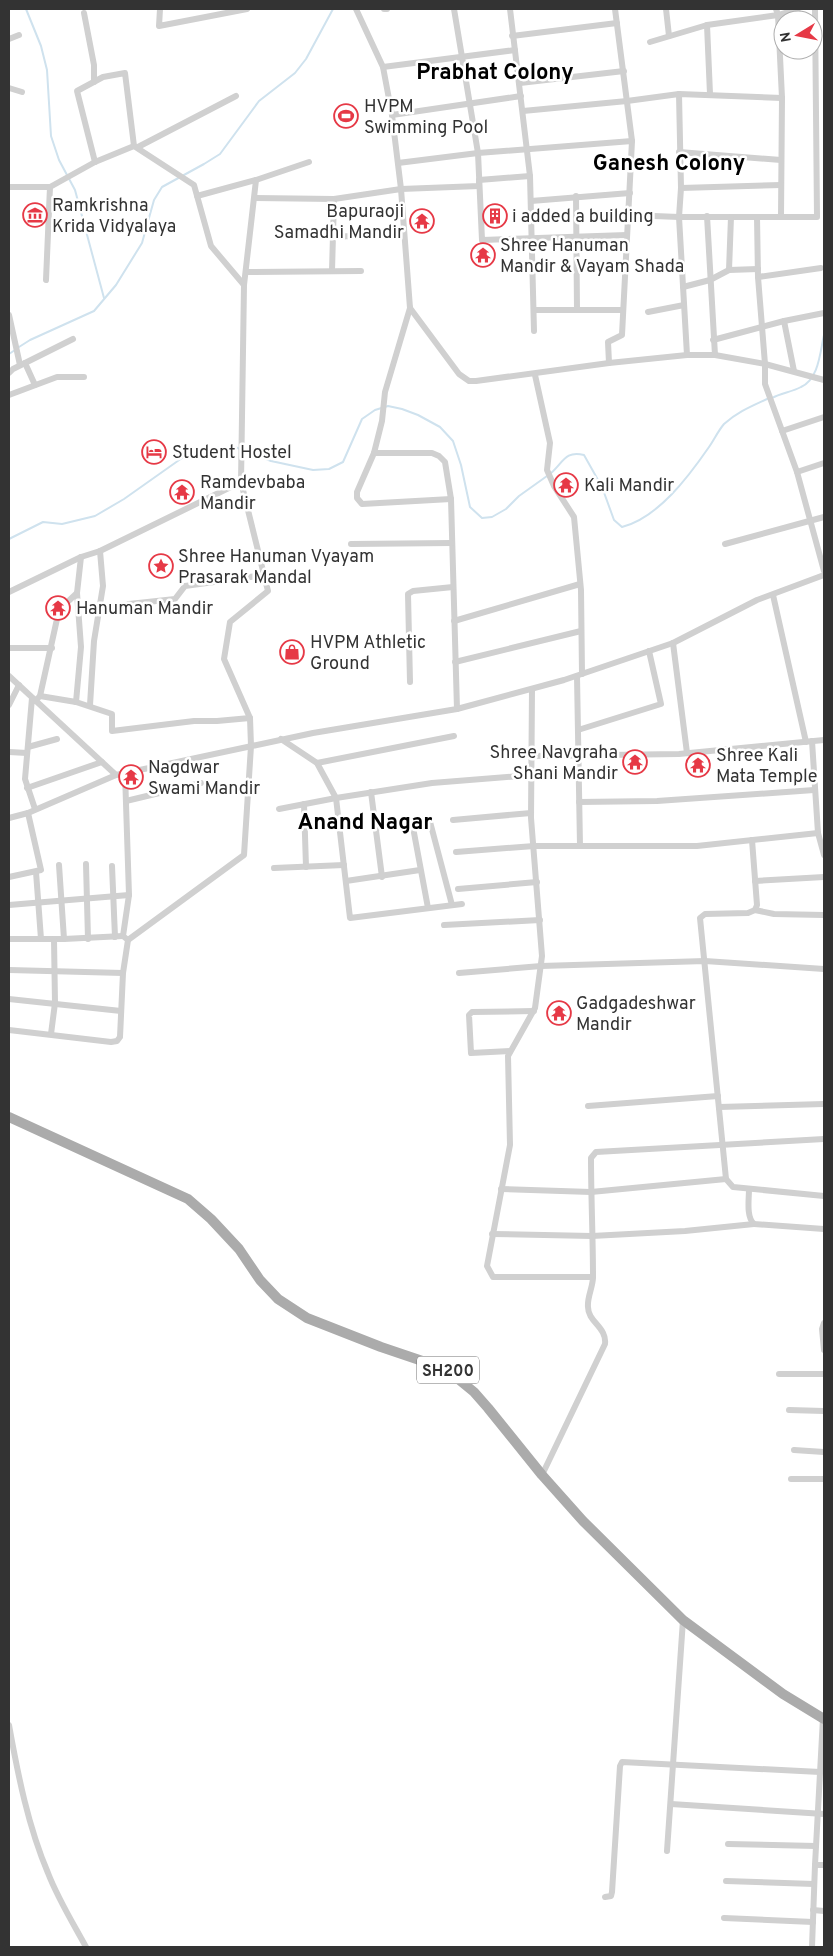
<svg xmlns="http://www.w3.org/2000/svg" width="833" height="1956" viewBox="0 0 833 1956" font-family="Overpass,sans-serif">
  <rect width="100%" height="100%" fill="#fff"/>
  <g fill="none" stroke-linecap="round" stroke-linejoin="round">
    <!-- stream -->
    <g stroke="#cfe2ee" stroke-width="2">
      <path d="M26,9L41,46L47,70L51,136L59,160L75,190L104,298"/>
      <path d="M19,347L30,340L94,311L116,285L142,243L154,200L162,187L204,164L220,154L259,101L295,73L306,59L333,9"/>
      <path d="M9,354L15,350"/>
      <path d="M772,398C781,393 792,392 801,387C819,379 820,352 824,335"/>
      <path d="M551,473C563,463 565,450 584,455L602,487L614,520L622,527C658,518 689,476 709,447C714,440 718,431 724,424C737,412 752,406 767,399"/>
      <path d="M9,539L43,522L62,524L95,516L124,499L182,458L214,448L235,447L271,461L313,470L329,469L343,462L362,419L375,410L388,406L402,409L418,415L440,427L453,441L461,465L470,507L482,518L492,517L506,509L519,496L547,476"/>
    </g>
    <!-- street -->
    <g stroke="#d0d0d0" stroke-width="6">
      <path d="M160,9L159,26L247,9"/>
      <path d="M356,9L383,67L392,115L401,189L410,308L459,374L469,381H476L609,363L687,355H715L765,364L824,380"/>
      <path d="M384,9H387"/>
      <path d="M454,9L478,153L482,240L627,235"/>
      <path d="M510,9L530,176L534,331"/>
      <path d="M666,9L669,36"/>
      <path d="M776,9L778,15L782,98L781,216"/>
      <path d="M84,13L94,65V82"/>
      <path d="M707,25L710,94"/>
      <path d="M512,36L617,23"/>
      <path d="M9,39L19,35"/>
      <path d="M650,42L707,25L778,15L798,9"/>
      <path d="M383,67L515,50"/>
      <path d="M520,83L624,71"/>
      <path d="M9,88L22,92"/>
      <path d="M679,94L681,188L679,217L687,355"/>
      <path d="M523,111L627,101L679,94L782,98"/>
      <path d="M392,115L521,96"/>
      <path d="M138,147L236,96"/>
      <path d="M679,152L781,160"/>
      <path d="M95,162L77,91L103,77L125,73L134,146"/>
      <path d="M398,163L478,153L632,141"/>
      <path d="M9,187H50"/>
      <path d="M681,188L781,185"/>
      <path d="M197,196L256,180L309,162"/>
      <path d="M576,196L577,310"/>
      <path d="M255,198L334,199L401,189L479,186V180L530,176"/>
      <path d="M531,201L630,193"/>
      <path d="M629,215L679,217H817L815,9"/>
      <path d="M707,216L715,355"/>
      <path d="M757,217L758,277L765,364V384L797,472L824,571"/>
      <path d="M334,237L351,236"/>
      <path d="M729,270L731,217"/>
      <path d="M332,271L334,199"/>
      <path d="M246,272L361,271"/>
      <path d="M758,277L821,268"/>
      <path d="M46,280L50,187L95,162L134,146L194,185L211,246L244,285L241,482L268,591L230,622L224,659L250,718L251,746L244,855L128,940"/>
      <path d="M244,285L256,180"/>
      <path d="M683,287L710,280L729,270L758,269"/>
      <path d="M410,308L385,392L382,421L374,453L357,492V498L362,504L451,499"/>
      <path d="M534,310H623"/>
      <path d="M648,312L684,305"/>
      <path d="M9,315L20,365"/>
      <path d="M784,321L794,371"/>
      <path d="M713,340L784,321L824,313"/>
      <path d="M25,363L35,385"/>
      <path d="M609,363L608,342L622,335L632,141L615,9"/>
      <path d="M9,373L13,369L73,339"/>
      <path d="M535,375L550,443L547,470L554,486L574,517L581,590L582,674"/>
      <path d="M9,395L57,377H84"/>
      <path d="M782,431L824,417"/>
      <path d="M374,453H432L439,456L445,462L451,499L457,709"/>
      <path d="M797,472L824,463"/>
      <path d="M351,544L452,543"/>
      <path d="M725,544L824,517"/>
      <path d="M9,592L81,557L100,551L241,482"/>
      <path d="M773,595L806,742"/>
      <path d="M129,604L175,599L185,586L264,575"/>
      <path d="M454,621L580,584"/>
      <path d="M673,643L687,753"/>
      <path d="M9,648H52"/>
      <path d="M455,662L581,631"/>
      <path d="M9,676L116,775"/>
      <path d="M577,676L580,846"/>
      <path d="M410,682L408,594L413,591L453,587"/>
      <path d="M532,689L531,818L542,956L535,1008L508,1056L510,1145L487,1266L493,1277H593"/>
      <path d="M40,696L76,702L112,714V731L194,721H217L250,718"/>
      <path d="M32,698L25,779L35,809"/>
      <path d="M35,701L40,696L59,610L77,593L81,557"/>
      <path d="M76,702L81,647L77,593"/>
      <path d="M9,705L19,685"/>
      <path d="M90,705L94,641L103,586L100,551"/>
      <path d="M578,730L661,704L649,651"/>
      <path d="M281,739L317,763L336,798L350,918L462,904"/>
      <path d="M812,741L818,833L824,855"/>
      <path d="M28,747L57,739"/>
      <path d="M9,752L27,753"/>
      <path d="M532,756L679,754L824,740"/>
      <path d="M317,763L454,736"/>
      <path d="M27,788L102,762"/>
      <path d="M371,792L382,877"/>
      <path d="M126,801L201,783"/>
      <path d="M579,802L657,801L814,790"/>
      <path d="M304,804L306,867"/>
      <path d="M279,809L336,798L432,783L519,776"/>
      <path d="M9,818L28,813L116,775L313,733L457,709L564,680L673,643L757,600L824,575"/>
      <path d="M453,820L531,813"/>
      <path d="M412,822L428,908"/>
      <path d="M375,828L412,822L429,818L452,905"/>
      <path d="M752,840L757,905L755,910L748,913L705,914L700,918L726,1179L733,1187L824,1196"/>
      <path d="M456,852L534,846H697L818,833"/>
      <path d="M86,864L88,939"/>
      <path d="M59,865L64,939"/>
      <path d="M112,866L115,937"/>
      <path d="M274,868L344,865"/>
      <path d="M36,872L41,939"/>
      <path d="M9,877L41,870L28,813"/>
      <path d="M346,881L420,870"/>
      <path d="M755,881L824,877"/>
      <path d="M458,889L537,882"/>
      <path d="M9,905L129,895"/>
      <path d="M755,910L774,914L824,915"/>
      <path d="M444,925L540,920"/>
      <path d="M9,939H64L123,936"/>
      <path d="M9,970L123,973"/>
      <path d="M459,973L541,966L705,961L824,969"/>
      <path d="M9,999L121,1011"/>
      <path d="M9,1030L111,1042L117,1041L120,1037L123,973L128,940L123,936L129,895L125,773"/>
      <path d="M51,1034L55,1003L54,939"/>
      <path d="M510,1051L471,1053L469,1015L472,1012L534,1011"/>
      <path d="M588,1106L718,1096"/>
      <path d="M719,1107L824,1104"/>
      <path d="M501,1189L591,1192L726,1179"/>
      <path d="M749,1189C749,1199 746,1217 754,1224L824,1229"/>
      <path d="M492,1234L592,1236L685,1231L754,1224"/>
      <path d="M824,1323L822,1329L824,1350"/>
      <path d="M779,1374H824"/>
      <path d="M789,1410L824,1411"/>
      <path d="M794,1450L824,1452"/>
      <path d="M542,1475L605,1344C607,1327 588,1322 588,1307C587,1297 593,1287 593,1277C593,1237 591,1198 591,1158L596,1152L824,1139"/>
      <path d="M791,1479H824"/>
      <path d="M9,1725C18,1775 28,1826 48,1873C58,1899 73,1923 86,1947"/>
      <path d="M671,1804L824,1814"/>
      <path d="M728,1844L816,1846"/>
      <path d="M667,1851L683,1620"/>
      <path d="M815,1865H824"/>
      <path d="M726,1881L814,1884"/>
      <path d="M605,1897L611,1896L612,1892L620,1766L622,1762L820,1772"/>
      <path d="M813,1910L824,1911"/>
      <path d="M724,1918L813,1922"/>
      <path d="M812,1947L815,1865L823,1718"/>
    </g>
    <!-- primary -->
    <path stroke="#ababab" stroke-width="10" d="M9,1117L188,1199L211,1219L239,1249L260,1280L278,1299L307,1318L381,1347L446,1369L474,1392L488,1408L542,1475L583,1521L683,1620L783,1694L824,1719"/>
  </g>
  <!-- icons -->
  <defs>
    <g id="stadium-ring" transform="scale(1.25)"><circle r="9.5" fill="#fff" stroke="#e63946" stroke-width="1.5"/><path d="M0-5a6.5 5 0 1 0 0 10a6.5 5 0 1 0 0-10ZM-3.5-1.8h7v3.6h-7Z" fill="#e63946"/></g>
    <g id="museum-ring" transform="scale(1.25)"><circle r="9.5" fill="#fff" stroke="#e63946" stroke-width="1.5"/><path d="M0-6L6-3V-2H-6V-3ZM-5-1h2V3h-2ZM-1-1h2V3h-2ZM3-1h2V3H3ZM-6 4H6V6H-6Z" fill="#e63946"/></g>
    <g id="building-ring" transform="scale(1.25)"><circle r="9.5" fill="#fff" stroke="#e63946" stroke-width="1.5"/><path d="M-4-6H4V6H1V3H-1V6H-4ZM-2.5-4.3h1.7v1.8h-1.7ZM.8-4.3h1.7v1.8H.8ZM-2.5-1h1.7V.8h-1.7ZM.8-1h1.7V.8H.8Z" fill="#e63946"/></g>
    <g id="temple-ring" transform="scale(1.25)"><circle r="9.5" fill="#fff" stroke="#e63946" stroke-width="1.5"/><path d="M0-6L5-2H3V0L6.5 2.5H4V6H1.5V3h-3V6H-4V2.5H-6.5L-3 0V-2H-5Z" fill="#e63946"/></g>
    <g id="hotel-ring" transform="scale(1.25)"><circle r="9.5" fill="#fff" stroke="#e63946" stroke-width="1.5"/><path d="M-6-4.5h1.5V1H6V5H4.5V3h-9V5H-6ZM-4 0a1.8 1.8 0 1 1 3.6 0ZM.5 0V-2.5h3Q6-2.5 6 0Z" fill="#e63946"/></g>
    <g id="sight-ring" transform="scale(1.25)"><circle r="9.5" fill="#fff" stroke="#e63946" stroke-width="1.5"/><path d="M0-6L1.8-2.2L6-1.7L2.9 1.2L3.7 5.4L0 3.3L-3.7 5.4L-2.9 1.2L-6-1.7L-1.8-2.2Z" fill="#e63946"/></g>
    <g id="shop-ring" transform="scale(1.25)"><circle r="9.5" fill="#fff" stroke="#e63946" stroke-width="1.5"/><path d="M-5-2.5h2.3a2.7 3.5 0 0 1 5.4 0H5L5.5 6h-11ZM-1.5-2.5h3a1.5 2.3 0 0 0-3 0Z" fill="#e63946"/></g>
  </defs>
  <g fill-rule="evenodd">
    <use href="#stadium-ring" x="346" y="116"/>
    <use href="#museum-ring" x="35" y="215"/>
    <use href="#building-ring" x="495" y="216"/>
    <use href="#temple-ring" x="422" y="221"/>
    <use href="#temple-ring" x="483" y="255"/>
    <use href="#hotel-ring" x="154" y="452"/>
    <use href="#temple-ring" x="566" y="485"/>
    <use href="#temple-ring" x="182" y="492"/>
    <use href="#sight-ring" x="161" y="566"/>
    <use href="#temple-ring" x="58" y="608"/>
    <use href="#shop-ring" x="292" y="652"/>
    <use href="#temple-ring" x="635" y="762"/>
    <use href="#temple-ring" x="698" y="765"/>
    <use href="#temple-ring" x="131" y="777"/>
    <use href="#temple-ring" x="559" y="1013"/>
  </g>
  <g text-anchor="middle" stroke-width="5" stroke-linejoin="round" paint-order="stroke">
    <!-- shield labels -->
    <rect fill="#fff" stroke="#707070" stroke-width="1" x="417" y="1356.5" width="62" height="27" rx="4"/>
    <g font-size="16" font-weight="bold" fill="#333">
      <text x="448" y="1376">SH200</text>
    </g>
    <!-- poi labels -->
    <g font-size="18" fill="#333" stroke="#fff" text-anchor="start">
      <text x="364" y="112">HVPM<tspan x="364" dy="21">Swimming Pool</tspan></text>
      <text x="52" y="211">Ramkrishna<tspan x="52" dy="21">Krida Vidyalaya</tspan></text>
      <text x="404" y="217" text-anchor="end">Bapuraoji<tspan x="404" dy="21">Samadhi Mandir</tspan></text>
      <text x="512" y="222">i added a building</text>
      <text x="500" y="251">Shree Hanuman<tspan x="500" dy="21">Mandir &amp; Vayam Shada</tspan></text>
      <text x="172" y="458">Student Hostel</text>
      <text x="200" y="488">Ramdevbaba<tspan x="200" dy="21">Mandir</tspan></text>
      <text x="584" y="491">Kali Mandir</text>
      <text x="178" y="562">Shree Hanuman Vyayam<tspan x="178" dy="21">Prasarak Mandal</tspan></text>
      <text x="76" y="614">Hanuman Mandir</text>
      <text x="310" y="648">HVPM Athletic<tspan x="310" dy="21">Ground</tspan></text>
      <text x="618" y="758" text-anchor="end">Shree Navgraha<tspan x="618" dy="21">Shani Mandir</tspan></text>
      <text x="716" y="761">Shree Kali<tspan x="716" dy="21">Mata Temple</tspan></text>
      <text x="148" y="773">Nagdwar<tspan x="148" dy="21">Swami Mandir</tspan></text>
      <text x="576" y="1009">Gadgadeshwar<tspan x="576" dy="21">Mandir</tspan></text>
    </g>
    <!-- district labels -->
    <g font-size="22" font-weight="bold" fill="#000" stroke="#fff">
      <text x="495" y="79">Prabhat Colony</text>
      <text x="669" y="170">Ganesh Colony</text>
      <text x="365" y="829">Anand Nagar</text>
    </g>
  </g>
  <!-- border -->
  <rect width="833" height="1956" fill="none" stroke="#333333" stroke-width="20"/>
  <!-- north arrow -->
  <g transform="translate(798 35) rotate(260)"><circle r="24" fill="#ffffff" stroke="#adadad"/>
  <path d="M0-4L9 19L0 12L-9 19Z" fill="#e63946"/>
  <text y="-8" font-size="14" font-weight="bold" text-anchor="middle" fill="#333333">N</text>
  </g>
</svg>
